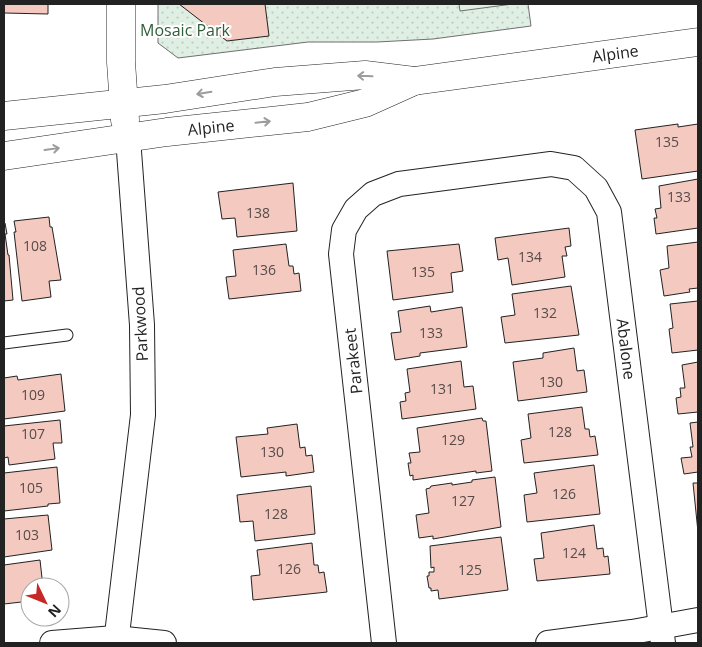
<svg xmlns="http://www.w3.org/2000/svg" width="702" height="647" viewBox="0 0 702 647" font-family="'Open Sans',sans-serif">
  <defs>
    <pattern id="park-dots" width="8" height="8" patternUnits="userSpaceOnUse" patternTransform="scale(1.25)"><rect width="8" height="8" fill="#e0efe3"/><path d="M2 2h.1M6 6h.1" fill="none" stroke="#c0cdc2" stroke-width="1.8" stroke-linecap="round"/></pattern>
  </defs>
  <rect width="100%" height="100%" fill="#fff"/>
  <!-- park -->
  <path fill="url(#park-dots)" stroke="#6f6f6f" d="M158,4H528L531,26L433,39L377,42H308L178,58L158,43Z"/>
  <!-- garden -->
  <path fill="#e0efe3" stroke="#6f6f6f" d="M459,4H513L460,11Z"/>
  <!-- building -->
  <g fill="#f3c9c0" stroke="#222">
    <path d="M4,4H48V14L4,13Z"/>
    <path d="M179,4H265L269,36L227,41Z"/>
    <path d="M678,124V127L698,124V171L642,179L635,130Z"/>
    <path d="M698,179V228L656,234L654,218H657L655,209L661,208L659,186Z"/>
    <path d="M293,183L297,231L237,237L235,218L222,219L218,192Z"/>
    <path d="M49,217L50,227H52L61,280L49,281L51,297L22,301L14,232H16L14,221Z"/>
    <path d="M4,223H5L7,234H5L8,255H9L13,300L4,301Z"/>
    <path d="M569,228L571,246L565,247L567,256H562L565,277L512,285L508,258L498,260L495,238Z"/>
    <path d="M698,242V288L689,289L690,292L664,296L660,270L669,268L667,246Z"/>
    <path d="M286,244L289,266H293L294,274L299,273L301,291L229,299L226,277L236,276L233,250Z"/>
    <path d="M459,244L463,271L451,273L453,292L393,300L387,251Z"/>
    <path d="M571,286L579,335L505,343L501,317L515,315L512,294Z"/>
    <path d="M698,301V350L672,353L669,329L673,328L670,304Z"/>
    <path d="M430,306L431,312L462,307L467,347L420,353V356L395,360L391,333L401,332L398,311Z"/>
    <path d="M574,348L577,371L584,370L587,392L518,401L513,362L543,358V353Z"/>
    <path d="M461,361L464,387L473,386L476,409L402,419L400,402L406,401L405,393L410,392L407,369Z"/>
    <path d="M698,362V412L678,414L676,398L681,397L680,388H685L682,365Z"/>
    <path d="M61,374L65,411L4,419V378L17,376L18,380Z"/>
    <path d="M582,407L585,429H589L590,437L595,436L598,455L524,463L521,440L531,438L528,414Z"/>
    <path d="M482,418L483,421H486L492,471L476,473V471L413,480V475L410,476L408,463H411L409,453L420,452L417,428Z"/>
    <path d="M60,420L62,443H53L55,459L9,465L8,457L4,458V426Z"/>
    <path d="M698,422V472L684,474L681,458L692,457L690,447H693L690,423Z"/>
    <path d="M297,424L300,448L305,447L306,456L312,455L314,472L286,476V472L241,477L236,437L268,434L267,428Z"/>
    <path d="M594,465L600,514L527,522L524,495L537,493L534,473Z"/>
    <path d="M57,467L60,503L48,504V506L4,511V473Z"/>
    <path d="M495,477L501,527L433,539V536L419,538L416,515L429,513L426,489L430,488L431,486L452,483V485L472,482V480Z"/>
    <path d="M693,483H698V532Z"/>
    <path d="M311,486L315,534L255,541L253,521L240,522L237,495Z"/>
    <path d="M48,515L52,550L4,557V519Z"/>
    <path d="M594,525L597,549L603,548L604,557L608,556L610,574L537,581L534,559L544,558L541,533Z"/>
    <path d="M501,537L508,590L439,599L438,590L431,591V588H429L427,576H429V572H434V567L431,568L430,546Z"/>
    <path d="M312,543L314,565H318L319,573L324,572L327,592L253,600L251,576L260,575L257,550Z"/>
    <path d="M40,560L43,587H30V601L4,604V565Z"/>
  </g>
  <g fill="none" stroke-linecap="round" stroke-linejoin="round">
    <!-- service casing -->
    <g stroke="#222" stroke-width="13">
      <path id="service" d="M4,343L67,335"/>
    </g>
    <!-- minor casing -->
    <g stroke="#222" stroke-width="26">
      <g id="minor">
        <path d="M52,643L115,638L164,643"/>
        <path d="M116,643L143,415L142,325L128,138"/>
        <path id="s1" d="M384,643L341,254L344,230L356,209L373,194L399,184L551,164L574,168L596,188L609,212L663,643"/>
        <path d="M548,643L632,632L698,620"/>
      </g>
    </g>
    <!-- tertiary casing -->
    <g stroke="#222" stroke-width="29">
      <g id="tertiary">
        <path d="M121,4V62L125,120"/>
        <path id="s2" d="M4,116L165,99L275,82L365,75L414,81L698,42"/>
        <path id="s3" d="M4,156L167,132L308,117L365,103L414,81"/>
      </g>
    </g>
    <!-- service -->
    <use href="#service" stroke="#fff" stroke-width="11"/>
    <!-- minor -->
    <use href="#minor" stroke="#fff" stroke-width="24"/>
    <!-- tertiary -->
    <use href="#tertiary" stroke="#fff" stroke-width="28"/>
  </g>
  <!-- one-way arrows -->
  <defs><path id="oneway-shaft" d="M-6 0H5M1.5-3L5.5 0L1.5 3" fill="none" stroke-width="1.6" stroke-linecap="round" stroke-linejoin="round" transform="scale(1.25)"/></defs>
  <g stroke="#9c9c9c">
    <use href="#oneway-shaft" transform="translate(365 76) rotate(-178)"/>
    <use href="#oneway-shaft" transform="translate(204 93) rotate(171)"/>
    <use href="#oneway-shaft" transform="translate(263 122) rotate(-6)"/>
    <use href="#oneway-shaft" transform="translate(52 149) rotate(-8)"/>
  </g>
  <g text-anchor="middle" stroke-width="4" stroke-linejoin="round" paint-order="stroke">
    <!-- number labels -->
    <g font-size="14" fill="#564c4a">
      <text x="667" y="147">135</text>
      <text x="679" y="202">133</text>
      <text x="258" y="218">138</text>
      <text x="35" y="251">108</text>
      <text x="530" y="262">134</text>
      <text x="264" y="275">136</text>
      <text x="423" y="277">135</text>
      <text x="545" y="318">132</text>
      <text x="431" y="338">133</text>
      <text x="551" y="387">130</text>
      <text x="442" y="394">131</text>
      <text x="33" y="400">109</text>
      <text x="560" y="437">128</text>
      <text x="33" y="439">107</text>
      <text x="453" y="445">129</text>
      <text x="272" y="457">130</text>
      <text x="31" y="493">105</text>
      <text x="564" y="499">126</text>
      <text x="463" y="506">127</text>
      <text x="276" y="519">128</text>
      <text x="27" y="540">103</text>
      <text x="574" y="558">124</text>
      <text x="289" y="574">126</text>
      <text x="470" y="575">125</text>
    </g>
    <!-- park labels -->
    <g font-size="16" fill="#2f5e38" stroke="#fff">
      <text x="185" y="36">Mosaic Park</text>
    </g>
    <!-- street labels -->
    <g font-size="16" fill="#222" stroke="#fff">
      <text dy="6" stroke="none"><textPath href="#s2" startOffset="616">Alpine</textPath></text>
      <text dy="6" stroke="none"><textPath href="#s3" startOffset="209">Alpine</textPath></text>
      <text transform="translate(140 324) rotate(-93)" y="6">Parkwood</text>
      <text dy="6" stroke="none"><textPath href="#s1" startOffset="862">Abalone</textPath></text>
      <text transform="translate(353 361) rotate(-96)" y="6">Parakeet</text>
    </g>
  </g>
  <!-- border -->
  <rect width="702" height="647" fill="none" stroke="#222222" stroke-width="10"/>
  <!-- north arrow -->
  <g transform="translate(45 602) rotate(133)"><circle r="24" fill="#ffffff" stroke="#a7a7a7"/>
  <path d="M0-4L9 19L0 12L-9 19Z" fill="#c62828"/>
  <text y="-8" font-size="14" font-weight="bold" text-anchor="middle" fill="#222222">N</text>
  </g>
</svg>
